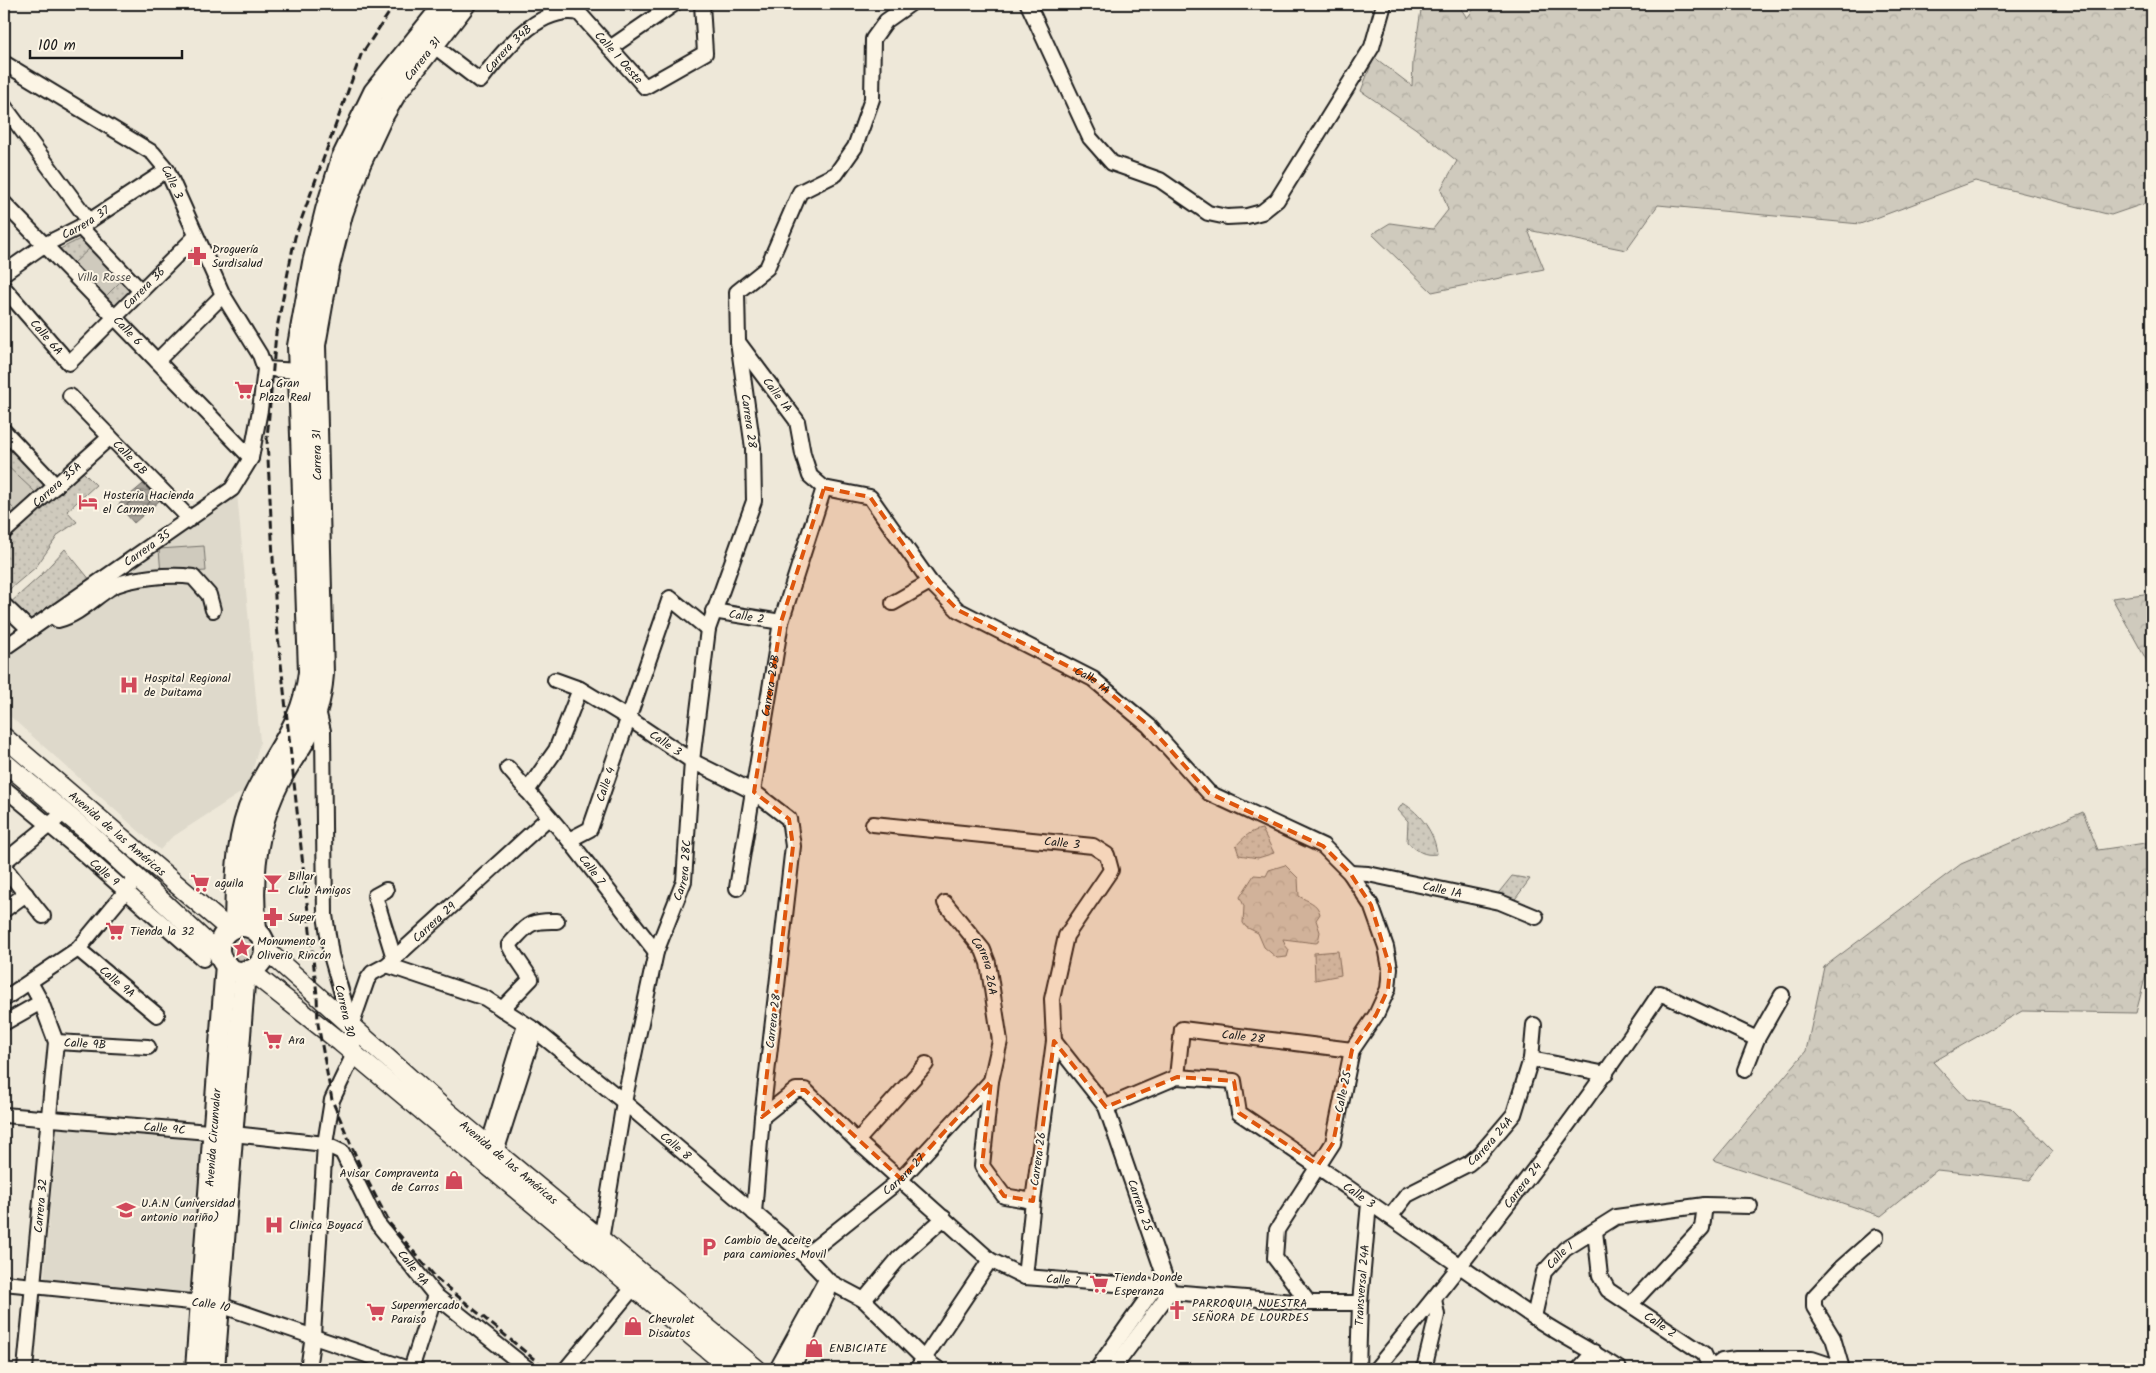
<svg xmlns="http://www.w3.org/2000/svg" width="2156" height="1373" viewBox="0 0 2156 1373" font-family="Kalam,sans-serif">
  <defs>
    <pattern id="green-dots" width="8" height="8" patternUnits="userSpaceOnUse" patternTransform="scale(1.25)"><rect width="8" height="8" fill="#cfcabd"/><path d="M2 2h.1M6 6h.1" fill="none" stroke="#b1ada2" stroke-width="1.8" stroke-linecap="round"/></pattern>
    <pattern id="forest-crowns" width="20" height="18" patternUnits="userSpaceOnUse" patternTransform="scale(1.25)"><rect width="20" height="18" fill="#cfcabd"/><path d="M2 6a3 3 0 1 1 6 0M12 15a3 3 0 1 1 6 0" fill="none" stroke="#b1ada2"/></pattern>
    <pattern id="water-rules" width="6" height="5" patternUnits="userSpaceOnUse" patternTransform="scale(1.25)"><rect width="6" height="5" fill="#a7a299"/><path d="M0 2.5h6" fill="none" stroke="#87837c"/></pattern>
  </defs>
  <rect width="100%" height="100%" fill="#eee8d9"/>
  <filter id="ink" filterUnits="userSpaceOnUse"><feTurbulence type="fractalNoise" baseFrequency=".02" numOctaves="2"/><feDisplacementMap in="SourceGraphic" scale="10" xChannelSelector="R" yChannelSelector="G"/><feConvolveMatrix kernelMatrix="1 2 1 2 8 2 1 2 1" color-interpolation-filters="sRGB"/></filter>
  <g filter="url(#ink)">
    <!-- built -->
    <g fill="#ded9cb">
      <path d="M237,493L260,742L248,788L171,838L160,850L4,711V659Z"/>
      <path d="M57,1127L206,1141L196,1293L44,1279Z"/>
    </g>
    <!-- green -->
    <g fill="url(#green-dots)" stroke="#76736c">
      <path d="M84,237L137,291L117,309L60,249Z"/>
      <path d="M10,445L48,487L4,526V451Z"/>
      <path d="M81,470L96,485L67,511L77,522L59,534L36,567L4,594V542Z"/>
      <path d="M65,549L91,581L30,623L9,604L39,577Z"/>
      <path d="M1403,803C1421,814 1435,833 1437,854C1423,856 1418,851 1407,842L1408,821L1398,810Z"/>
      <path d="M1262,829L1274,853L1258,858L1239,855L1236,846C1244,837 1250,831 1262,829Z"/>
      <path d="M1512,876L1530,879L1513,902L1496,896Z"/>
      <circle cx="242" cy="949" r="15"/>
      <path d="M1338,951L1341,975L1315,980L1314,953Z"/>
    </g>
    <!-- forest -->
    <g fill="url(#forest-crowns)" stroke="#76736c">
      <path d="M1422,4H1458L1467,18L1478,4H2152V201L2111,215L1975,181L1860,224L1658,205L1626,250L1528,230L1544,269L1432,292L1372,234L1390,223L1433,229L1448,210L1441,189L1457,161L1415,128L1361,91L1374,57L1412,86L1413,61Z"/>
      <path d="M2152,593V670L2112,598Z"/>
      <path d="M2083,812L2098,850L2152,842V951L2136,1013L2022,1011L1933,1062L1967,1099L2011,1108L2053,1151L2030,1180L1937,1170L1881,1216L1714,1160L1806,1051L1824,967L1961,864Z"/>
      <path d="M1285,865L1298,878L1299,896C1308,902 1317,902 1320,914L1316,920L1320,932L1318,942L1316,943L1283,939L1285,945L1289,950L1287,957L1277,958L1264,947L1258,933L1246,927L1243,923L1244,906L1240,897L1254,875L1266,876L1269,870Z"/>
    </g>
    <!-- pitch -->
    <g fill="#cfcabd" stroke="#76736c">
      <path d="M91,247L122,280L105,297L73,264Z"/>
      <path d="M4,463L35,492L16,511L4,499Z"/>
      <path d="M204,546L206,571L161,574L159,549Z"/>
    </g>
    <!-- water -->
    <path fill="url(#water-rules)" stroke="#6f6c67" d="M143,484L159,501L134,523L118,505Z"/>
    <g fill="none" stroke-linecap="round" stroke-linejoin="round">
      <!-- shore -->
      <path stroke="#54524e" stroke-width="1" d="M142,492L150,502L134,515L127,505Z"/>
      <!-- minor casing -->
      <g stroke="#1c1c1c" stroke-width="18">
        <g id="minor">
          <path d="M1028,4L1090,138L1112,163L1160,180L1208,213L1227,217L1247,216L1262,212L1277,200L1372,47L1384,4"/>
          <path id="s1" d="M433,45L480,81C502,52 539,5 579,13L645,87L705,53L702,4"/>
          <path d="M610,48L674,4"/>
          <path id="s2" d="M4,63L153,153L167,170L223,295L260,355L265,369L260,410L251,458L232,489L4,648"/>
          <path d="M4,106L89,221"/>
          <path id="s3" d="M4,203L251,458"/>
          <path d="M80,227L141,291"/>
          <path id="s4" d="M4,273L44,245L80,227L167,170"/>
          <path id="s5" d="M4,288L69,363L196,236"/>
          <path id="s6" d="M738,342L797,421L803,454L810,476L824,488L870,497L930,582L958,610L1093,679L1149,726L1209,793L1323,846L1350,873L1371,905L1386,947L1390,968L1388,989L1376,1015L1352,1050L1333,1143L1277,1230L1275,1258L1309,1303"/>
          <path d="M157,361L223,295"/>
          <path d="M265,369L299,371"/>
          <path id="s7" d="M70,396L190,519"/>
          <path d="M4,431L56,486"/>
          <path id="s8" d="M4,532L110,437"/>
          <path d="M893,603L930,582"/>
          <path d="M4,605L30,630"/>
          <path id="s9" d="M713,611L781,622"/>
          <path d="M51,615L58,620C78,615 93,599 110,588C129,577 171,574 193,577L209,595L213,610"/>
          <path id="s10" d="M555,680L580,689L628,718L692,761L754,792L789,819L793,846L762,1117L754,1213"/>
          <path id="s11" d="M508,768L569,840L656,952"/>
          <path id="s12" d="M4,788L78,849L203,959"/>
          <path d="M527,791L556,750L580,689"/>
          <path id="s13" d="M873,824L1093,846L1107,855L1111,870L1066,936L1052,999L1054,1041L1033,1201L1025,1277"/>
          <path id="s14" d="M569,840L590,829L670,598L708,629"/>
          <path d="M4,862L65,812"/>
          <path d="M4,867L43,916"/>
          <path id="s15" d="M1350,873L1368,874L1500,902L1536,917"/>
          <path id="s16" d="M737,888L781,622L824,488"/>
          <path d="M386,890L375,896L394,958"/>
          <path id="s17" d="M945,903L983,950L988,963L1000,1041L991,1081L982,1166L1004,1196L1033,1201"/>
          <path d="M4,910L26,894"/>
          <path id="s18" d="M78,949L157,1015"/>
          <path id="s19" d="M387,965L485,998L535,1030L624,1102L805,1256L830,1282L864,1300L924,1359L938,1369"/>
          <path d="M4,999L78,949L131,885"/>
          <path d="M502,1009L531,979L512,951L509,945C528,925 528,920 557,921"/>
          <path d="M4,1023L41,1002"/>
          <path id="s20" d="M351,1026L367,980L372,973L387,965L549,817"/>
          <path id="s21" d="M1054,1041L1106,1107L1170,1292"/>
          <path id="s22" d="M56,1042L148,1047"/>
          <path d="M1531,1059L1606,1074"/>
          <path d="M1745,1070L1757,1039L1782,995"/>
          <path id="s23" d="M1177,1077L1182,1029L1352,1050"/>
          <path id="s24" d="M1106,1107L1177,1077L1234,1081L1239,1113C1338,1179 1434,1249 1532,1316C1560,1335 1591,1350 1619,1369"/>
          <path id="s25" d="M4,1115L233,1134L325,1144L342,1152L377,1223L435,1295L528,1369"/>
          <path id="s26" d="M762,1117L796,1090H805L857,1141L990,1260L1025,1277L1155,1287L1170,1292L1309,1303H1360"/>
          <path d="M857,1141L926,1064"/>
          <path d="M488,1146L525,1024"/>
          <path d="M496,1152L535,1030"/>
          <path id="s27" d="M1390,1217L1407,1195L1468,1164L1480,1154L1514,1114L1531,1059L1534,1025"/>
          <path id="s28" d="M1595,1231L1600,1276L1608,1290L1704,1354L1711,1369L1722,1361L1736,1359H1812L1842,1369"/>
          <path id="s29" d="M601,1240L624,1102L656,952L684,881L692,761L708,629L754,501L753,448L738,341L737,292L767,268L800,192L836,174L855,147L872,99L873,39L886,21L910,4"/>
          <path id="s30" d="M805,1256L901,1179L991,1081"/>
          <path id="s31" d="M4,1283L220,1305L408,1369"/>
          <path d="M864,1300L899,1258L944,1218"/>
          <path d="M1631,1304L1702,1228L1705,1205"/>
          <path id="s32" d="M1534,1317L1544,1272L1565,1249L1616,1217L1705,1205L1750,1206"/>
          <path id="s33" d="M25,1369L56,1042L41,1002L30,982"/>
          <path d="M308,1369L313,1335L325,1144L332,1100L354,1054L351,1026L331,955L325,915L323,731L318,710"/>
          <path d="M411,1369L435,1295"/>
          <path d="M566,1369L633,1288"/>
          <path d="M777,1369L826,1280"/>
          <path d="M792,1369L828,1293"/>
          <path d="M917,1369L990,1260"/>
          <path d="M1097,1369L1155,1287"/>
          <path d="M1113,1369L1170,1292"/>
          <path id="s34" d="M1358,1369L1360,1303L1369,1203"/>
          <path id="s35" d="M1376,1369C1476,1248 1573,1124 1660,993L1757,1039"/>
          <path d="M1424,1369L1437,1315L1434,1299"/>
          <path d="M1579,1369L1594,1352"/>
          <path d="M1842,1369L1833,1338L1814,1307V1297L1841,1268L1876,1237"/>
        </g>
      </g>
      <!-- major casing -->
      <g stroke="#1c1c1c" stroke-width="21">
        <g id="major">
          <path id="s36" d="M4,737L230,930"/>
          <path d="M4,762L89,833L220,955"/>
          <path id="s37" d="M265,949L448,1112L757,1369"/>
          <path d="M249,970L340,1042L731,1369"/>
        </g>
      </g>
      <!-- highway casing -->
      <g stroke="#1c1c1c" stroke-width="24">
        <g id="highway">
          <circle cx="242" cy="949" r="23"/>
          <path d="M235,927C236,884 235,836 254,796C276,750 303,725 309,672L298,346L313,263L326,210L342,158L374,92L445,4"/>
          <path id="s38" d="M256,930C251,880 255,828 279,782C286,769 293,758 301,746C315,724 321,699 323,674L315,345L329,266L342,214L360,164L382,117L396,93L465,4"/>
          <path id="s39" d="M196,1369L226,964"/>
          <path d="M214,1369L245,971"/>
        </g>
      </g>
      <!-- minor -->
      <use href="#minor" stroke="#fcf5e5" stroke-width="14"/>
      <!-- major -->
      <use href="#major" stroke="#fcf5e5" stroke-width="18"/>
      <!-- highway -->
      <use href="#highway" stroke="#fcf5e5" stroke-width="20"/>
      <!-- rail -->
      <path stroke="#1c1c1c" stroke-width="3" stroke-dasharray="8 4" stroke-linecap="butt" d="M395,4L361,55L295,237L276,333L267,439L276,617L317,995L318,1024L332,1100L361,1168L390,1224L437,1279L546,1369"/>
    </g>
  </g>
  <!-- marked area -->
  <path fill="#de560d" fill-opacity="0.2" stroke="#de560d" stroke-width="4" stroke-dasharray="10 6" stroke-linejoin="round" d="M824,488L870,497L930,582L958,610L1093,679L1149,726L1209,793L1323,846L1350,873L1371,905L1390,968L1388,989L1376,1015L1352,1050L1333,1143L1318,1165L1239,1113L1234,1081L1177,1077L1106,1107L1054,1041L1033,1201L1004,1196L982,1166L991,1081L901,1179L805,1090H796L762,1117L793,846L789,819L754,792L781,622Z"/>
  <!-- icons -->
  <defs>
    <g id="pharmacy-bare" transform="scale(1.5)"><path d="M-2-6h4v4h4v4h-4v4h-4v-4h-4v-4h4Z" fill="#d1495b" stroke="#fcf5e5" stroke-width="2.5" paint-order="stroke"/></g>
    <g id="supermarket-bare" transform="scale(1.5)"><path d="M-6-5.5h2.5l.6 2H6L4.5 2H-2.5L-4.4-4H-6ZM-1.5 3.2a1.3 1.3 0 1 0 .1 0ZM3 3.2a1.3 1.3 0 1 0 .1 0Z" fill="#d1495b" stroke="#fcf5e5" stroke-width="2.5" paint-order="stroke"/></g>
    <g id="hotel-bare" transform="scale(1.5)"><path d="M-6-4.5h1.5V1H6V5H4.5V3h-9V5H-6ZM-4 0a1.8 1.8 0 1 1 3.6 0ZM.5 0V-2.5h3Q6-2.5 6 0Z" fill="#d1495b" stroke="#fcf5e5" stroke-width="2.5" paint-order="stroke"/></g>
    <g id="hospital-bare" transform="scale(1.5)"><path d="M-5-5h3v3.5h4V-5h3V5h-3V1.5h-4V5h-3Z" fill="#d1495b" stroke="#fcf5e5" stroke-width="2.5" paint-order="stroke"/></g>
    <g id="bar-bare" transform="scale(1.5)"><path d="M-6-5H6L.8 .8V4.5H3.5V6h-7V4.5H-.8V.8Z" fill="#d1495b" stroke="#fcf5e5" stroke-width="2.5" paint-order="stroke"/></g>
    <g id="sight-bare" transform="scale(1.5)"><path d="M0-6L1.8-2.2L6-1.7L2.9 1.2L3.7 5.4L0 3.3L-3.7 5.4L-2.9 1.2L-6-1.7L-1.8-2.2Z" fill="#d1495b" stroke="#fcf5e5" stroke-width="2.5" paint-order="stroke"/></g>
    <g id="shop-bare" transform="scale(1.5)"><path d="M-5-2.5h2.3a2.7 3.5 0 0 1 5.4 0H5L5.5 6h-11ZM-1.5-2.5h3a1.5 2.3 0 0 0-3 0Z" fill="#d1495b" stroke="#fcf5e5" stroke-width="2.5" paint-order="stroke"/></g>
    <g id="university-bare" transform="scale(1.5)"><path d="M0-5L7-2L0 1L-7-2ZM-4 1L0 2.5L4 1V4Q0 6-4 4Z" fill="#d1495b" stroke="#fcf5e5" stroke-width="2.5" paint-order="stroke"/></g>
    <g id="parking-bare" transform="scale(1.5)"><path d="M-3.5-5.5H1a3.5 3.5 0 0 1 0 7H-1V5.5H-3.5ZM-1-3.4V-.6H.8a1.4 1.4 0 0 0 0-2.8Z" fill="#d1495b" stroke="#fcf5e5" stroke-width="2.5" paint-order="stroke"/></g>
    <g id="church-bare" transform="scale(1.5)"><path d="M-1.2-6h2.4v3.5h3.3v2.4h-3.3V6h-2.4V-.1h-3.3v-2.4h3.3Z" fill="#d1495b" stroke="#fcf5e5" stroke-width="2.5" paint-order="stroke"/></g>
  </defs>
  <g fill-rule="evenodd">
    <use href="#pharmacy-bare" x="197" y="256"/>
    <use href="#supermarket-bare" x="244" y="390"/>
    <use href="#hotel-bare" x="88" y="502"/>
    <use href="#hospital-bare" x="129" y="685"/>
    <use href="#supermarket-bare" x="200" y="883"/>
    <use href="#bar-bare" x="273" y="883"/>
    <use href="#pharmacy-bare" x="273" y="917"/>
    <use href="#supermarket-bare" x="115" y="931"/>
    <use href="#sight-bare" x="242" y="948"/>
    <use href="#supermarket-bare" x="273" y="1040"/>
    <use href="#shop-bare" x="454" y="1180"/>
    <use href="#university-bare" x="126" y="1210"/>
    <use href="#hospital-bare" x="274" y="1225"/>
    <use href="#parking-bare" x="709" y="1247"/>
    <use href="#supermarket-bare" x="1099" y="1284"/>
    <use href="#church-bare" x="1177" y="1310"/>
    <use href="#supermarket-bare" x="376" y="1312"/>
    <use href="#shop-bare" x="633" y="1326"/>
    <use href="#shop-bare" x="814" y="1348"/>
  </g>
  <g text-anchor="middle" stroke-width="4" stroke-linejoin="round" paint-order="stroke">
    <!-- street labels -->
    <g font-size="12" fill="#1c1c1c" stroke="#fcf5e5">
      <text dy="4" stroke="none"><textPath href="#s1" startOffset="102">Carrera 34B</textPath></text>
      <text dy="4" stroke="none"><textPath href="#s1" startOffset="245">Calle 1 Oeste</textPath></text>
      <text dy="4" stroke="none"><textPath href="#s38" startOffset="909">Carrera 31</textPath></text>
      <text dy="4" stroke="none"><textPath href="#s2" startOffset="209">Calle 3</textPath></text>
      <text dy="4" stroke="none"><textPath href="#s4" startOffset="96">Carrera 37</textPath></text>
      <text dy="4" stroke="none"><textPath href="#s5" startOffset="205">Carrera 36</textPath></text>
      <text dy="4" stroke="none"><textPath href="#s3" startOffset="178">Calle 6</textPath></text>
      <text dy="4" stroke="none"><textPath href="#s5" startOffset="65">Calle 6A</textPath></text>
      <text dy="4" stroke="none"><textPath href="#s6" startOffset="66">Calle 1A</textPath></text>
      <text transform="translate(749 421) rotate(82)" y="4">Carrera 28</text>
      <text transform="translate(317 455) rotate(-91)" y="4">Carrera 31</text>
      <text dy="4" stroke="none"><textPath href="#s7" startOffset="86">Calle 6B</textPath></text>
      <text dy="4" stroke="none"><textPath href="#s8" startOffset="71">Carrera 35A</textPath></text>
      <text transform="translate(147 548) rotate(-35)" y="4">Carrera 35</text>
      <text dy="4" stroke="none"><textPath href="#s9" startOffset="34">Calle 2</textPath></text>
      <text dy="4" stroke="none"><textPath href="#s6" startOffset="516">Calle 1A</textPath></text>
      <text dy="4" stroke="none"><textPath href="#s16" startOffset="205">Carrera 28B</textPath></text>
      <text dy="4" stroke="none"><textPath href="#s10" startOffset="128">Calle 3</textPath></text>
      <text dy="4" stroke="none"><textPath href="#s14" startOffset="71">Calle 4</textPath></text>
      <text dy="4" stroke="none"><textPath href="#s36" startOffset="149">Avenida de las Américas</textPath></text>
      <text dy="4" stroke="none"><textPath href="#s13" startOffset="190">Calle 3</textPath></text>
      <text dy="4" stroke="none"><textPath href="#s11" startOffset="132">Calle 7</textPath></text>
      <text dy="4" stroke="none"><textPath href="#s29" startOffset="380">Carrera 28C</textPath></text>
      <text dy="4" stroke="none"><textPath href="#s12" startOffset="131">Calle 9</textPath></text>
      <text dy="4" stroke="none"><textPath href="#s15" startOffset="94">Calle 1A</textPath></text>
      <text dy="4" stroke="none"><textPath href="#s20" startOffset="138">Carrera 29</textPath></text>
      <text dy="4" stroke="none"><textPath href="#s17" startOffset="76">Carrera 26A</textPath></text>
      <text dy="4" stroke="none"><textPath href="#s18" startOffset="51">Calle 9A</textPath></text>
      <text transform="translate(345 1011) rotate(77)" y="4">Carrera 30</text>
      <text transform="translate(773 1021) rotate(-83)" y="4">Carrera 28</text>
      <text dy="4" stroke="none"><textPath href="#s23" startOffset="110">Calle 28</textPath></text>
      <text dy="4" stroke="none"><textPath href="#s22" startOffset="29">Calle 9B</textPath></text>
      <text transform="translate(1343 1092) rotate(-78)" y="4">Calle 25</text>
      <text dy="4" stroke="none"><textPath href="#s25" startOffset="161">Calle 9C</textPath></text>
      <text dy="4" stroke="none"><textPath href="#s39" startOffset="232">Avenida Circunvalar</textPath></text>
      <text dy="4" stroke="none"><textPath href="#s27" startOffset="128">Carrera 24A</textPath></text>
      <text dy="4" stroke="none"><textPath href="#s19" startOffset="345">Calle 8</textPath></text>
      <text transform="translate(1038 1159) rotate(-82)" y="4">Carrera 26</text>
      <text dy="4" stroke="none"><textPath href="#s37" startOffset="324">Avenida de las Américas</textPath></text>
      <text dy="4" stroke="none"><textPath href="#s30" startOffset="128">Carrera 27</textPath></text>
      <text dy="4" stroke="none"><textPath href="#s35" startOffset="235">Carrera 24</textPath></text>
      <text dy="4" stroke="none"><textPath href="#s24" startOffset="312">Calle 3</textPath></text>
      <text dy="4" stroke="none"><textPath href="#s21" startOffset="188">Carrera 25</textPath></text>
      <text dy="4" stroke="none"><textPath href="#s33" startOffset="164">Carrera 32</textPath></text>
      <text dy="4" stroke="none"><textPath href="#s32" startOffset="69">Calle 1</textPath></text>
      <text dy="4" stroke="none"><textPath href="#s25" startOffset="478">Calle 9A</textPath></text>
      <text dy="4" stroke="none"><textPath href="#s26" startOffset="381">Calle 7</textPath></text>
      <text dy="4" stroke="none"><textPath href="#s34" startOffset="84">Transversal 24A</textPath></text>
      <text dy="4" stroke="none"><textPath href="#s31" startOffset="208">Calle 10</textPath></text>
      <text dy="4" stroke="none"><textPath href="#s28" startOffset="124">Calle 2</textPath></text>
    </g>
    <!-- poi labels -->
    <g font-size="12" fill="#1c1c1c" stroke="#fcf5e5" text-anchor="start">
      <text x="212" y="253">Droguería<tspan x="212" dy="14">Surdisalud</tspan></text>
      <text x="259" y="387">La Gran<tspan x="259" dy="14">Plaza Real</tspan></text>
      <text x="103" y="499">Hosteria Hacienda<tspan x="103" dy="14">el Carmen</tspan></text>
      <text x="144" y="682">Hospital Regional<tspan x="144" dy="14">de Duitama</tspan></text>
      <text x="288" y="880">Billar<tspan x="288" dy="14">Club Amigos</tspan></text>
      <text x="215" y="887">aguila</text>
      <text x="288" y="921">Super</text>
      <text x="130" y="935">Tienda la 32</text>
      <text x="257" y="945">Monumento a<tspan x="257" dy="14">Oliverio Rincón</tspan></text>
      <text x="288" y="1044">Ara</text>
      <text x="439" y="1177" text-anchor="end">Avisar Compraventa<tspan x="439" dy="14">de Carros</tspan></text>
      <text x="141" y="1207">U.A.N (universidad<tspan x="141" dy="14">antonio nariño)</tspan></text>
      <text x="289" y="1229">Clinica Boyacá</text>
      <text x="724" y="1244">Cambio de aceite<tspan x="724" dy="14">para camiones Movil</tspan></text>
      <text x="1114" y="1281">Tienda Donde<tspan x="1114" dy="14">Esperanza</tspan></text>
      <text x="1192" y="1307">PARROQUIA NUESTRA<tspan x="1192" dy="14">SEÑORA DE LOURDES</tspan></text>
      <text x="391" y="1309">Supermercado<tspan x="391" dy="14">Paraiso</tspan></text>
      <text x="648" y="1323">Chevrolet<tspan x="648" dy="14">Disautos</tspan></text>
      <text x="829" y="1352">ENBICIATE</text>
    </g>
    <!-- park labels -->
    <g font-size="12" fill="#52504c" stroke="#fcf5e5">
      <text x="104" y="281">Villa Rosse</text>
    </g>
  </g>
  <!-- margin -->
  <rect width="2156" height="1373" fill="none" stroke="#fcf5e5" stroke-width="20"/>
  <rect x="10" y="10" width="2136" height="1353" fill="none" stroke="#1c1c1c" stroke-width="2" filter="url(#ink)"/>
  <!-- scale -->
  <path d="M30 50v8h152v-8" fill="none" stroke="#1c1c1c" stroke-width="2.5"/>
  <text x="38" y="50" font-size="15" fill="#1c1c1c" stroke="#fcf5e5" stroke-width="4" paint-order="stroke">100 m</text>
</svg>
